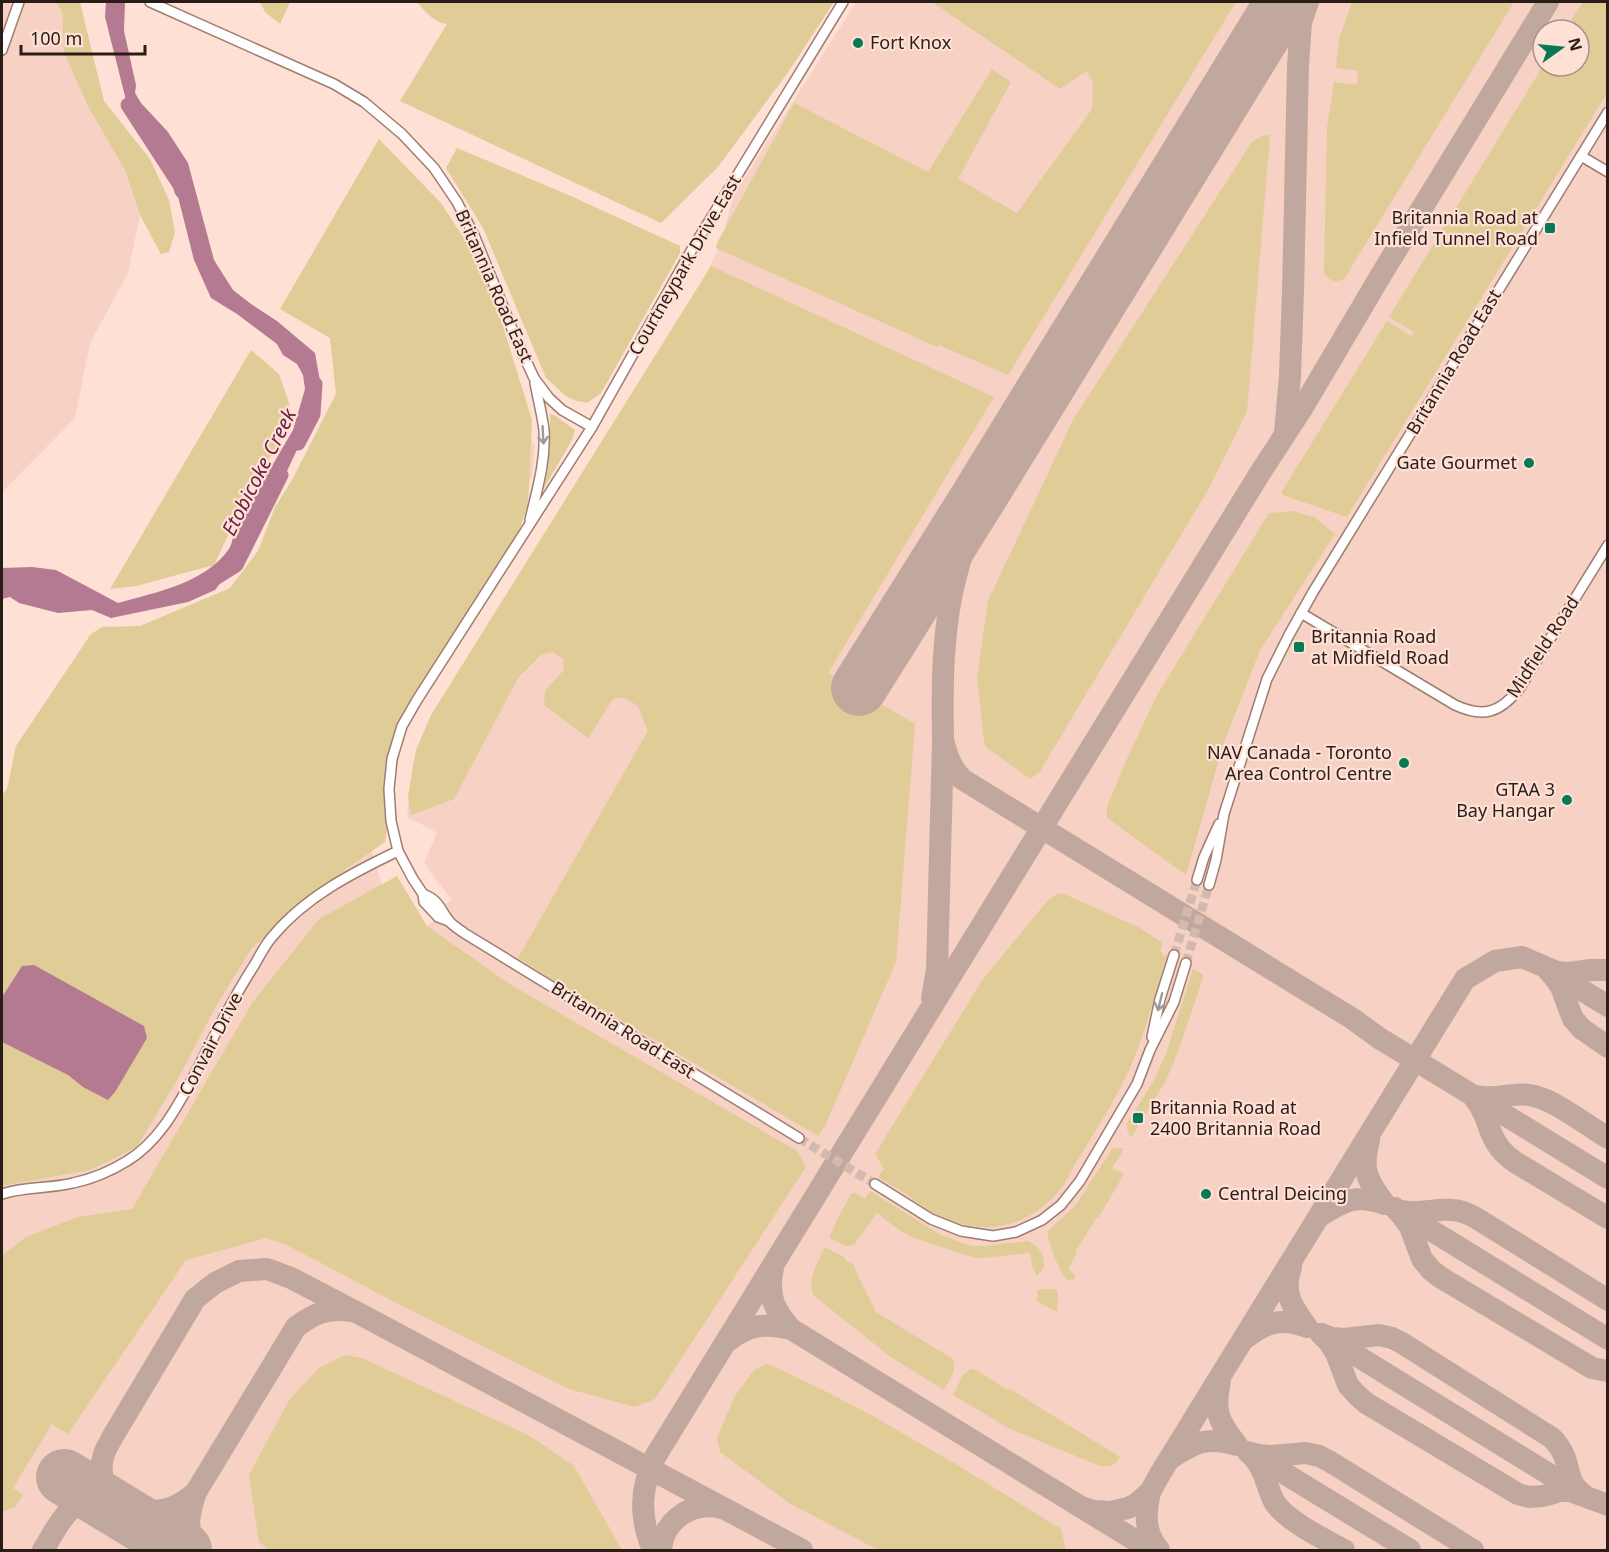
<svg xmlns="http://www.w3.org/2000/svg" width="1609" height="1552" viewBox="0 0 1609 1552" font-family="'Noto Sans',sans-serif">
  <rect width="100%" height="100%" fill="#fee0d4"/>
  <!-- built -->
  <g fill="#f6d1c4" fill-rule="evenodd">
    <path d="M2,2H55L62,11L64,53L89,108L125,170L140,215L128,273L90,343L75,418L2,492Z"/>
    <path d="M856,2H1607V1550H2V917L523,431L535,445L532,476L515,521L423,669L368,831L373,854L385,897L427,926L438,917L451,899L430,872L424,862L437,833L425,826L407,818L413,762L431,719L704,279L720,245L734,195ZM1543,30H1579V66H1543Z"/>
  </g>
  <!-- green -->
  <g fill="#e0cc96">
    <path d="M55,2H80L104,101L150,159L169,200L175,232L169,252L161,254L140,215L125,170L89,108L64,53L62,11Z"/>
    <path d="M260,2H290L280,24L265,12Z"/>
    <path d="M417,2H834L789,71L718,167L661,223L400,101L447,24C435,23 425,12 417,2Z"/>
    <path d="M932,2H1236L1008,375L939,345L937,347L716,248L717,243L794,103L928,172L992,69L1011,82L958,179L1017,213L1092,109L1093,82L1087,71L1060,89Z"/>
    <path d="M1352,2H1514L1344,279C1335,283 1328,281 1324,272L1327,128L1334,82L1357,85L1358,71L1336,68L1339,39Z"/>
    <path d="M1583,2H1607V93L1347,517L1285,496L1281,493L1387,321L1411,336L1414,332L1389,317L1543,66H1579V30H1565Z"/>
    <path d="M1270,135L1247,411L1209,488L1039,773L1030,779L986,747L984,741L977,678L988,601L1073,420L1252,142L1262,136Z"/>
    <path d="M379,139L441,203L478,260L502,323L532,420L528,504L512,553L404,722L385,842L343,871L292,911L251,949L215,1008L181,1073L137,1147L90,1170L2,1186V795L7,789L16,746L91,634L102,627L140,626L230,588L258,551L275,507L292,480L336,394L330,338L280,309Z"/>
    <path d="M457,148L571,196L680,246V253L601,393L587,403L577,401L567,397L546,378L483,228L446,168Z"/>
    <path d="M711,266L994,397L828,673L915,724L896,962L825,1126L818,1136L566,988L518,958L648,731L638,706L623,697L613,699L588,738L544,705L545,691L564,670L563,659L553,652L542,654L518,678L454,799L411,815L408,797L416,750L431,715Z"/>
    <path d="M251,350L279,374L290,406L278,445L236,510L233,525L214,565L136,586L110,589Z"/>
    <path d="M550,414L554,415L575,430L572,440L544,488L548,469L550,442Z"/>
    <path d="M1292,511L1314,517L1335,534L1260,650L1223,745L1186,875L1107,818V807L1126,761L1157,695L1269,513Z"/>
    <path d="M397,876L427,926L511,985L797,1151L806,1167L655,1399L635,1407L569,1389L404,1307L287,1245L266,1238L186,1260L68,1434L52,1424L13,1488L23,1495L15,1507L2,1512V1255L26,1237L78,1217L132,1209L252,1003L319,919Z"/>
    <path d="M1062,893L1140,928L1161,942L1162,945L1160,950L1164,956L1167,955C1155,992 1146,1032 1130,1068C1113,1106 1089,1140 1068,1176L1069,1177C1040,1225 986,1240 937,1215C926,1209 916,1201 906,1194C897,1188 887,1183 878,1177L884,1169L875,1154L983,979L1048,900L1057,894Z"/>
    <path d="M1193,969L1203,974V978L1181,1043L1173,1064L1165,1082L1131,1138L1127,1129V1123L1153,1082L1166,1054Z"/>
    <path d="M1118,1148L1124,1149L1112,1168L1124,1174L1099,1217H1097L1075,1252L1077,1253L1068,1269L1076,1276L1073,1280H1068C1058,1271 1050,1245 1047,1232L1076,1205L1112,1149Z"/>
    <path d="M870,1191L941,1235L965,1244L974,1246H986L1028,1241C1039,1246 1045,1255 1044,1267L1037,1276L1032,1265L1030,1253L982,1258L972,1257L914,1238L899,1230L877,1213L854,1245L846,1246L829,1238L841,1212L852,1193H855L865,1199Z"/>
    <path d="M825,1247L844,1257L846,1261C853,1262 855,1265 856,1272L876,1312L953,1359C957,1371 950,1380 944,1390L891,1357L813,1295C808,1277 817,1264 825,1247Z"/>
    <path d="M1041,1289H1054L1058,1292L1057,1312L1036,1301L1038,1296L1037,1292Z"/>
    <path d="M345,1355L362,1358L528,1435L574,1466L622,1550H269L259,1542L249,1475L289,1400L319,1368Z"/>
    <path d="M766,1364L775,1367L827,1392L871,1415L954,1463L1061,1529L1066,1550H878L789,1503L720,1452L717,1438L735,1396L754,1370Z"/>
    <path d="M971,1369L976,1370L1006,1389H1010L1120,1457L1116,1463L1110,1466H1100L1010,1429L953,1395L963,1375Z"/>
  </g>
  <!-- water -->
  <g fill="#b37a91">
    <path d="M106,2H125L124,31L136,85L135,93L141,103L168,132L188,163L214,260L233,290L251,304L277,321L315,353L320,381L306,430L288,469L257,515L241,556L215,590L188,602L111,618L92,610L58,613L19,603L10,597L2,599V568L32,567L56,570L118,603C156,592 204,584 229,549C232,544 233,537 234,531L293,430L305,389L303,375L297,364L283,355L277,344L237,314L211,298L194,260L172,173L164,163L148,130L133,117L127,104L105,17Z"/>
    <path d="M34,965L144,1026L147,1038L115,1092L108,1100L83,1087L68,1075L2,1042V997L22,966Z"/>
  </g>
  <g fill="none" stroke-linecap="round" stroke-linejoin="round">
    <!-- river -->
    <g stroke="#b37a91" stroke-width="15">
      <path d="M128,105L180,185L182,191"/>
      <path d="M298,443L313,414L315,384"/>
      <path d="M217,577L236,565L281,475"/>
    </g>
    <!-- taxiway -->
    <g stroke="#c1a89e" stroke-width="22">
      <path d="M1285,432L1290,376L1293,291L1298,66L1301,22L1308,2"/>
      <path d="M943,740C947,756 951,767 962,779L1353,1019L1379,1038L1608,1178"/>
      <path d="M1546,968L1554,977L1561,987L1573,1019L1582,1029L1608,1047"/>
      <path d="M1552,972L1608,1006"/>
      <path d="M932,998L937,970L943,740C942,686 942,629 956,576C965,540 980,506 994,472"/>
      <path d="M1477,1096C1495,1101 1511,1092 1529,1095C1553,1098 1586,1125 1608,1138"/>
      <path d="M1475,1099C1487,1112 1487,1129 1497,1144C1501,1151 1508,1157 1515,1162L1608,1218"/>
      <path d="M1395,1208L1403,1217L1410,1227L1422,1259L1431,1270L1440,1277L1592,1368L1608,1371"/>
      <path d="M1402,1211C1420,1215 1435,1208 1452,1210C1461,1210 1469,1214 1476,1218L1608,1300"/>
      <path d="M1403,1213L1608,1339"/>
      <path d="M1320,1216C1345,1200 1356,1194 1385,1204C1367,1181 1361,1170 1369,1140"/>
      <path d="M773,1268C767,1295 774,1310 791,1329"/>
      <path d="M1321,1334L1329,1342L1336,1353L1348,1385L1357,1395L1366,1403L1518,1494L1529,1497L1543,1496L1561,1491H1570L1608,1505"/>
      <path d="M1321,1334L1332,1338L1344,1339L1379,1335L1392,1338L1402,1343L1552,1438C1558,1444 1562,1450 1565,1458C1571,1476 1568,1483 1585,1496"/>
      <path d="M1247,1337C1268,1321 1282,1318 1307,1327C1292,1307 1282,1292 1291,1267"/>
      <path d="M1328,1338L1578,1492"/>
      <path d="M728,1341C749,1324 765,1323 791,1329L1151,1550"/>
      <path d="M1248,1452L1259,1455L1271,1456L1306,1453L1319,1456L1329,1461L1473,1550"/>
      <path d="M1254,1455L1410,1550"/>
      <path d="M1253,1457C1266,1470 1266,1488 1275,1503C1288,1522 1324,1539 1344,1550"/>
      <path d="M1171,1458C1196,1442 1207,1436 1237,1445C1219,1422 1213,1412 1220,1381"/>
      <path d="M1150,1492C1145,1514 1144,1532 1159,1550"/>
      <path d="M1081,1507L1094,1511L1110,1512L1128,1508L1136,1504L1150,1492L1160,1474L1465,979L1495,961L1522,957L1557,972L1569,973L1591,970H1608"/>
      <path d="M124,1514C109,1499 96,1476 104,1454C106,1448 110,1442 113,1436L195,1299L215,1283L239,1271L267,1269L291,1278L358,1313L802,1550"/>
      <path d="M43,1550C51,1538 58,1522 69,1511C78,1503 94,1493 107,1494C115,1494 125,1501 132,1505C156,1518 178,1508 196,1492"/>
      <path d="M196,1550C186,1525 188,1517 196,1492L296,1327C313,1314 329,1307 351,1311"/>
      <path d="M653,1550C639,1517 640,1489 655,1457L1260,473L1303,407L1381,275L1548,2"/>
      <path d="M661,1550C663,1521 692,1500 721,1508"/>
    </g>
    <!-- runway -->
    <g stroke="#c1a89e" stroke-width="56">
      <path d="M859,688L975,503L1283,2"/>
      <path d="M64,1477L184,1550"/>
    </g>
    <!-- minor-tunnel -->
    <g stroke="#d4b9ae" stroke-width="9" stroke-dasharray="9 4.5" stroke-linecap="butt">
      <path d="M1174,955L1197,880"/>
      <path d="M1186,963L1209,885"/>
      <path d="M799,1138L875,1184"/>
    </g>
    <!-- minor casing -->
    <g stroke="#9f7d70" stroke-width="12">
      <g id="minor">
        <path d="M150,2L334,84L364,102L402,134L434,168L457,202L474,235L517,341L534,378L549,398L562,410L592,427"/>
        <path d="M2,50L19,2"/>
        <path d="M1581,156L1608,172"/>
        <path d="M530,520C537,490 546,461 544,430C542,414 538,399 535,383"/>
        <path d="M1301,613L1455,705C1483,718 1500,713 1519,689L1608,545"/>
        <path d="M1197,880L1204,857L1219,824"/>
        <path d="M1209,885L1216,860L1224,814L1267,679L1289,635L1313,592L1608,112"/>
        <path d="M423,894C440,901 439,908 449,921C453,926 459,929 464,933L799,1138"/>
        <path d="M449,921L438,917L424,902L423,894L413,879L398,851L391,821L389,789L392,759L402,726L417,700L592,427L691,251L843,2"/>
        <path d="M1152,1037L1160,999L1174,955"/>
        <path d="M875,1184L931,1219L961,1231L993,1236L1016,1232L1042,1220L1061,1205L1080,1181L1137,1084L1150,1050L1174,1002L1186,963"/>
        <path d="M2,1194C25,1186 49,1189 73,1183C92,1179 111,1171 127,1161C159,1142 177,1107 194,1076C213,1038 232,1000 255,964C260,955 265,945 272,937C305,897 352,873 398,851"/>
      </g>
    </g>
    <!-- minor -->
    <use href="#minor" stroke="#fff" stroke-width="9"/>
  </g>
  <!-- one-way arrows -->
  <defs><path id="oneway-shaft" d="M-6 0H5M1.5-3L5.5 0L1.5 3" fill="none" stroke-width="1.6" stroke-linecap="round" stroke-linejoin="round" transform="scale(1.5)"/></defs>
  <g stroke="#9f9997">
    <use href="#oneway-shaft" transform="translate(543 435) rotate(87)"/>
    <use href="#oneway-shaft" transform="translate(1160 1002) rotate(104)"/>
  </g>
  <!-- markers -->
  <g fill="#077954" stroke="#fee0d4" stroke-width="2">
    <circle cx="858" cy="43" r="6"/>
    <rect x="1544" y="222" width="12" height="12" rx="3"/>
    <circle cx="1529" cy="463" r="6"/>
    <rect x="1293" y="641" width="12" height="12" rx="3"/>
    <circle cx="1404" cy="763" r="6"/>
    <circle cx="1567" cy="800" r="6"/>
    <rect x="1132" y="1112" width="12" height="12" rx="3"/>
    <circle cx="1206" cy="1194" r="6"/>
  </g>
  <g text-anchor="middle" stroke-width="4.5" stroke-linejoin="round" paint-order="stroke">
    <!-- poi labels -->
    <g font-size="18" fill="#2a1d18" stroke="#fee0d4" text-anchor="start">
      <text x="870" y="49">Fort Knox</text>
      <text x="1538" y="224" text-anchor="end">Britannia Road at<tspan x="1538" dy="21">Infield Tunnel Road</tspan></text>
      <text x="1517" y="469" text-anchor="end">Gate Gourmet</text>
      <text x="1311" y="643">Britannia Road<tspan x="1311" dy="21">at Midfield Road</tspan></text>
      <text x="1392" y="759" text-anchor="end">NAV Canada - Toronto<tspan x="1392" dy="21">Area Control Centre</tspan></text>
      <text x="1555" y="796" text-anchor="end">GTAA 3<tspan x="1555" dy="21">Bay Hangar</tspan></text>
      <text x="1150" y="1114">Britannia Road at<tspan x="1150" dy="21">2400 Britannia Road</tspan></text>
      <text x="1218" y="1200">Central Deicing</text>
    </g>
    <!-- street labels -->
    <g font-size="18" fill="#2a1d18" stroke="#fee0d4">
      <text transform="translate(685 265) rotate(-60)" y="6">Courtneypark Drive East</text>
      <text transform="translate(494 286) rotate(66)" y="6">Britannia Road East</text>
      <text transform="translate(1454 362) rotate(-59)" y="6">Britannia Road East</text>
      <text transform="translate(1543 647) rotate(-57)" y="6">Midfield Road</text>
      <text transform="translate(623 1030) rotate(32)" y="6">Britannia Road East</text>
      <text transform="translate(211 1044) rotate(-62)" y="6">Convair Drive</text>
    </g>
    <!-- water labels -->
    <g font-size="20" font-style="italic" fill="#692244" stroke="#fee0d4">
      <text transform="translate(259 472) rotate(-63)" y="7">Etobicoke Creek</text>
    </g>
  </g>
  <!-- border -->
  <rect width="1609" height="1552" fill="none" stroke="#2a1d18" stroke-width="6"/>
  <!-- north arrow -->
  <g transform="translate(1561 48) rotate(75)"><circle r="28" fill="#fee0d4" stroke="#a99289" stroke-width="1.5"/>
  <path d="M0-4.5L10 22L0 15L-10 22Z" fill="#077954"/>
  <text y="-9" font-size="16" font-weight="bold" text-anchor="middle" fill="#2a1d18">N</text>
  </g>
  <!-- scale -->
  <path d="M21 45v9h124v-9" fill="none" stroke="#2a1d18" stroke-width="3"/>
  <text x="30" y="45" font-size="18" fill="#2a1d18" stroke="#fee0d4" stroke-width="4.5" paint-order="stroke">100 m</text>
</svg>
